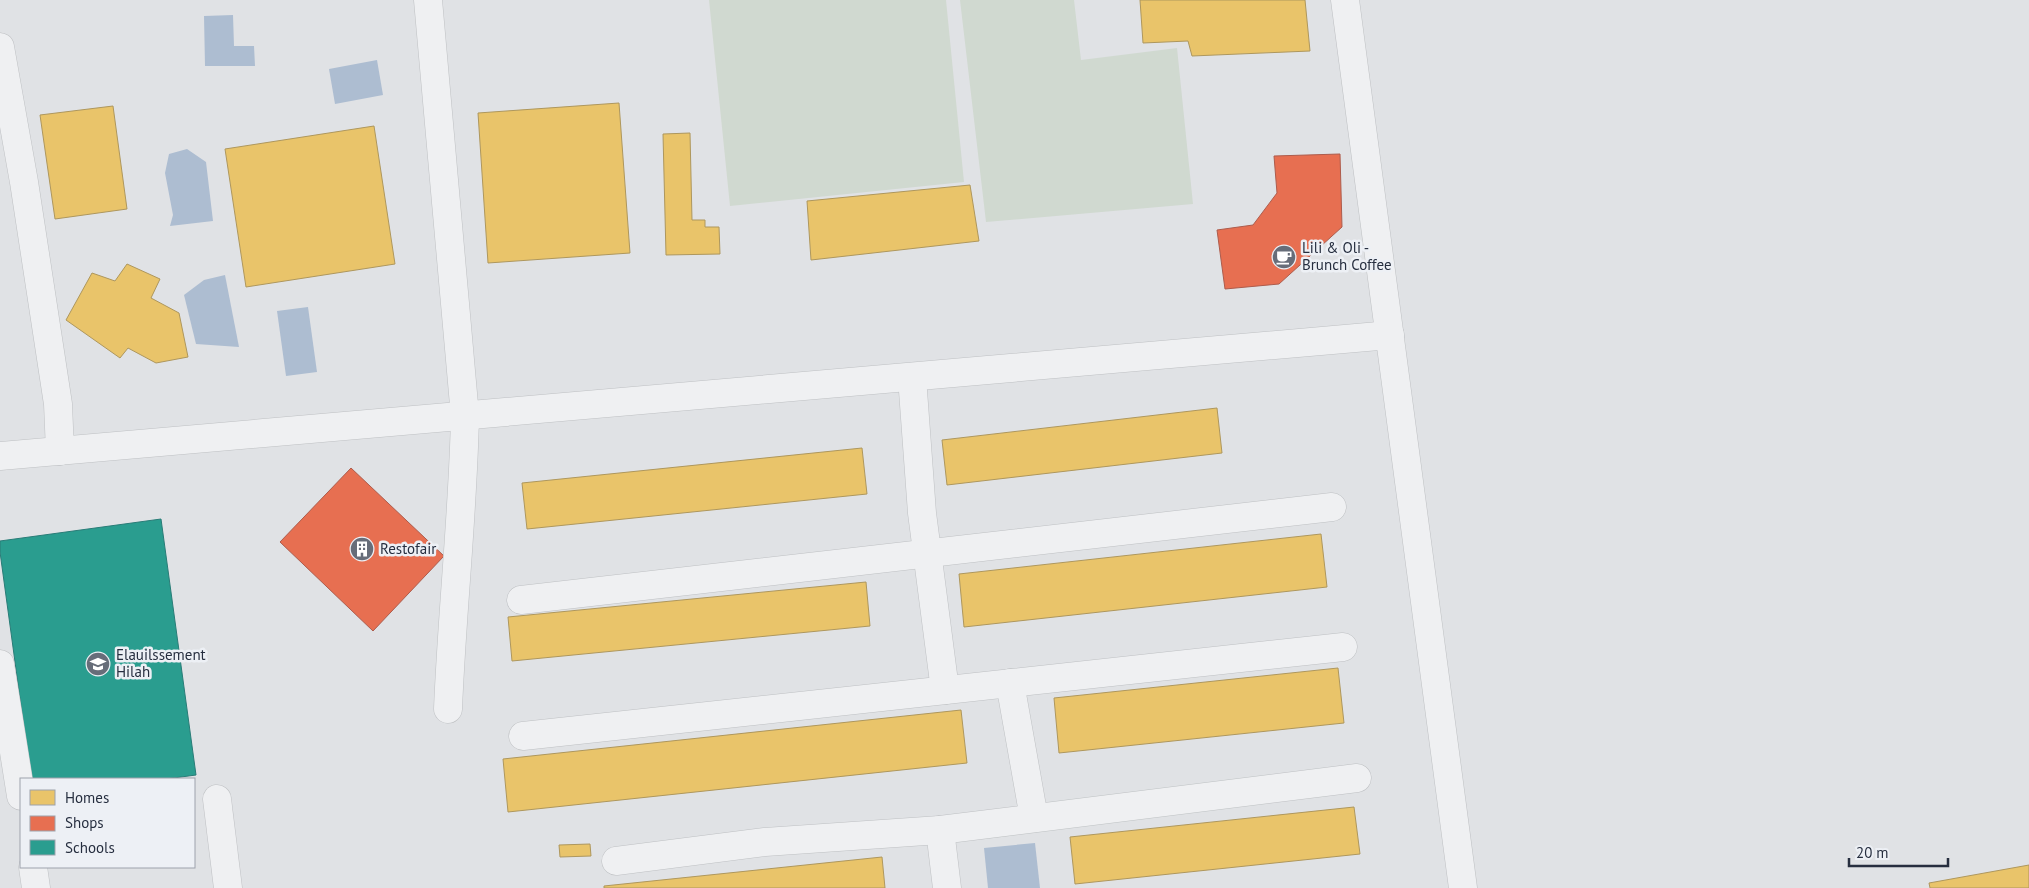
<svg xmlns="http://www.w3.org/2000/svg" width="2029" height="888" viewBox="0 0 2029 888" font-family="'PT Sans',sans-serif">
  <rect width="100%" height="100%" fill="#e0e2e5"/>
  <!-- green -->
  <g fill="#d0d9d0">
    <path d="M709,0H946L964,182L730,206Z"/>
    <path d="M960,0H1074L1081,60L1177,48L1193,204L986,222Z"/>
  </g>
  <!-- water -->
  <g fill="#adbdd1">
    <path d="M233,15L234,46H254L255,66H205L204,16Z"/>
    <path d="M377,60L383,95L335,104L329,69Z"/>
    <path d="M187,149L206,162L213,221L170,226L173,215L165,173L169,154Z"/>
    <path d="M225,275L239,347L196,344L184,295L204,280Z"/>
    <path d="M308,307L317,372L286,376L277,311Z"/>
    <path d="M1035,843L1040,888H988L984,848Z"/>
  </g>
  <!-- homes -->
  <g fill="#e9c46a" stroke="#ae975d">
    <path d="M1140,0H1305L1310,51L1192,56L1188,41L1143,43Z"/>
    <path d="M619,103L630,253L488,263L478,113Z"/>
    <path d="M113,106L127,209L55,219L40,115Z"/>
    <path d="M374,126L395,264L246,287L225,149Z"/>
    <path d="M690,133L692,220H705V227H719L720,254L666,255L663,134Z"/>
    <path d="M970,185L979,241L811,260L807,201Z"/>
    <path d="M127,264L160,279L151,298L179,313L188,357L156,363L128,348L120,358L66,320L92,273L115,281Z"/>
    <path d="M1217,408L1222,453L947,485L942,440Z"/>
    <path d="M862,448L867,494L527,529L522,483Z"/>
    <path d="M1321,534L1327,587L964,627L959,574Z"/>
    <path d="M866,582L870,626L512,661L508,617Z"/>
    <path d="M1338,668L1344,723L1059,753L1054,698Z"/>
    <path d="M961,710L967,763L508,812L503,759Z"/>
    <path d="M1354,807L1360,854L1075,884L1070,837Z"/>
    <path d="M590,844L591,856L560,857L559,845Z"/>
    <path d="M882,857L885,888H604V886Z"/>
    <path d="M2029,865V888H1930L1929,883Z"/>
  </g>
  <!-- shops -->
  <g fill="#e76f51" stroke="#ad5c4c">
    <path d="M1340,154L1342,227L1279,284L1225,289L1217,230L1253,225L1277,193L1274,156Z"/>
    <path d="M351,468L444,556L373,631L280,542Z"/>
  </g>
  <!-- schools -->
  <path fill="#2a9d8f" stroke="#297c77" d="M161,519L196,775L166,779H31L0,552V541Z"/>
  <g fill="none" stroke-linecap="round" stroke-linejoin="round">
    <!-- minor casing -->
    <g stroke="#bec0c3" stroke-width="29">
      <g id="minor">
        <path d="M428,0L465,416C463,514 452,611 448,709"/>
        <path d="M0,47L24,182L58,404L60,451"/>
        <path d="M912,377L922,513L945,690"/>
        <path d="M0,456L1390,335"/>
        <path d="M521,600L1332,507"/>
        <path d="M0,664L21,796"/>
        <path d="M1010,683L1034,818"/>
        <path d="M523,736L1343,647"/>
        <path d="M217,799L228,888"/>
        <path d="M940,830L947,888"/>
        <path d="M616,861L765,842L940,830L1357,778"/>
        <path d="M33,867L36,888"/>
      </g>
    </g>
    <!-- tertiary casing -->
    <g stroke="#bec0c3" stroke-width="29">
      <path id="tertiary" d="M1345,0L1463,888"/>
    </g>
    <!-- minor -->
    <use href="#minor" stroke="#eff0f2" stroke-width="28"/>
    <!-- tertiary -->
    <use href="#tertiary" stroke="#eff0f2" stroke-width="28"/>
  </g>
  <!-- icons -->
  <defs>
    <g id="cafe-disc" transform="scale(1.25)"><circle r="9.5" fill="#676d79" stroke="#edf0f5"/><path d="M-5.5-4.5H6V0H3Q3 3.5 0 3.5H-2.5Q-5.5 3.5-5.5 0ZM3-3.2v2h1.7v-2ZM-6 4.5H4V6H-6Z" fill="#fff"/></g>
    <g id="building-disc" transform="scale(1.25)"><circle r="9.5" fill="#676d79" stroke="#edf0f5"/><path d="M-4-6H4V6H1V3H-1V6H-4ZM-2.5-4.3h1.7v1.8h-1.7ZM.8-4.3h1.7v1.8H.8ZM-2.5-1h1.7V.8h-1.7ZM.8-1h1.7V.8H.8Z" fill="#fff"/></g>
    <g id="school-disc" transform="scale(1.25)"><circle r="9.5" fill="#676d79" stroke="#edf0f5"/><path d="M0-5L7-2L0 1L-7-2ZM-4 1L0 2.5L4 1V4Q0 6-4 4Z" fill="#fff"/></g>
  </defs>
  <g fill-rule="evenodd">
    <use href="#cafe-disc" x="1284" y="257"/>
    <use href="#building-disc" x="362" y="549"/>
    <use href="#school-disc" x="98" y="664"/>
  </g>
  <g text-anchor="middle" stroke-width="5" stroke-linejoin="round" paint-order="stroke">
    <!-- poi labels -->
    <g font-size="15" fill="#262e3f" stroke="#edf0f5" text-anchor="start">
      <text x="1302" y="253">Lili &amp; Oli -<tspan x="1302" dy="17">Brunch Coffee</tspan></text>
      <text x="380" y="554">Restofair</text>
      <text x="116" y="660">Elauilssement<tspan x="116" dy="17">Hilah</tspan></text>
    </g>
  </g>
  <!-- legend -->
  <rect x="20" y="778" width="175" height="90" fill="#edf0f5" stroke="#9da2ac"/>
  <rect x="30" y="790" width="25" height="15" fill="#e9c46a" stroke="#9da2ac"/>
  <text x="65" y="803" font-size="15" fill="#262e3f">Homes</text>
  <rect x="30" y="816" width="25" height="15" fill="#e76f51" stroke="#9da2ac"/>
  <text x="65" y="828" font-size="15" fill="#262e3f">Shops</text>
  <rect x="30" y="840" width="25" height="15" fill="#2a9d8f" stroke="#9da2ac"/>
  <text x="65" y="853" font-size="15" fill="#262e3f">Schools</text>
  <!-- scale -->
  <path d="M1849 858v8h99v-8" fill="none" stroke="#262e3f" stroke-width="2.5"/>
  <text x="1856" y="858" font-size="15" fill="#262e3f" stroke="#edf0f5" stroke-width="4" paint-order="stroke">20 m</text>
</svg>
